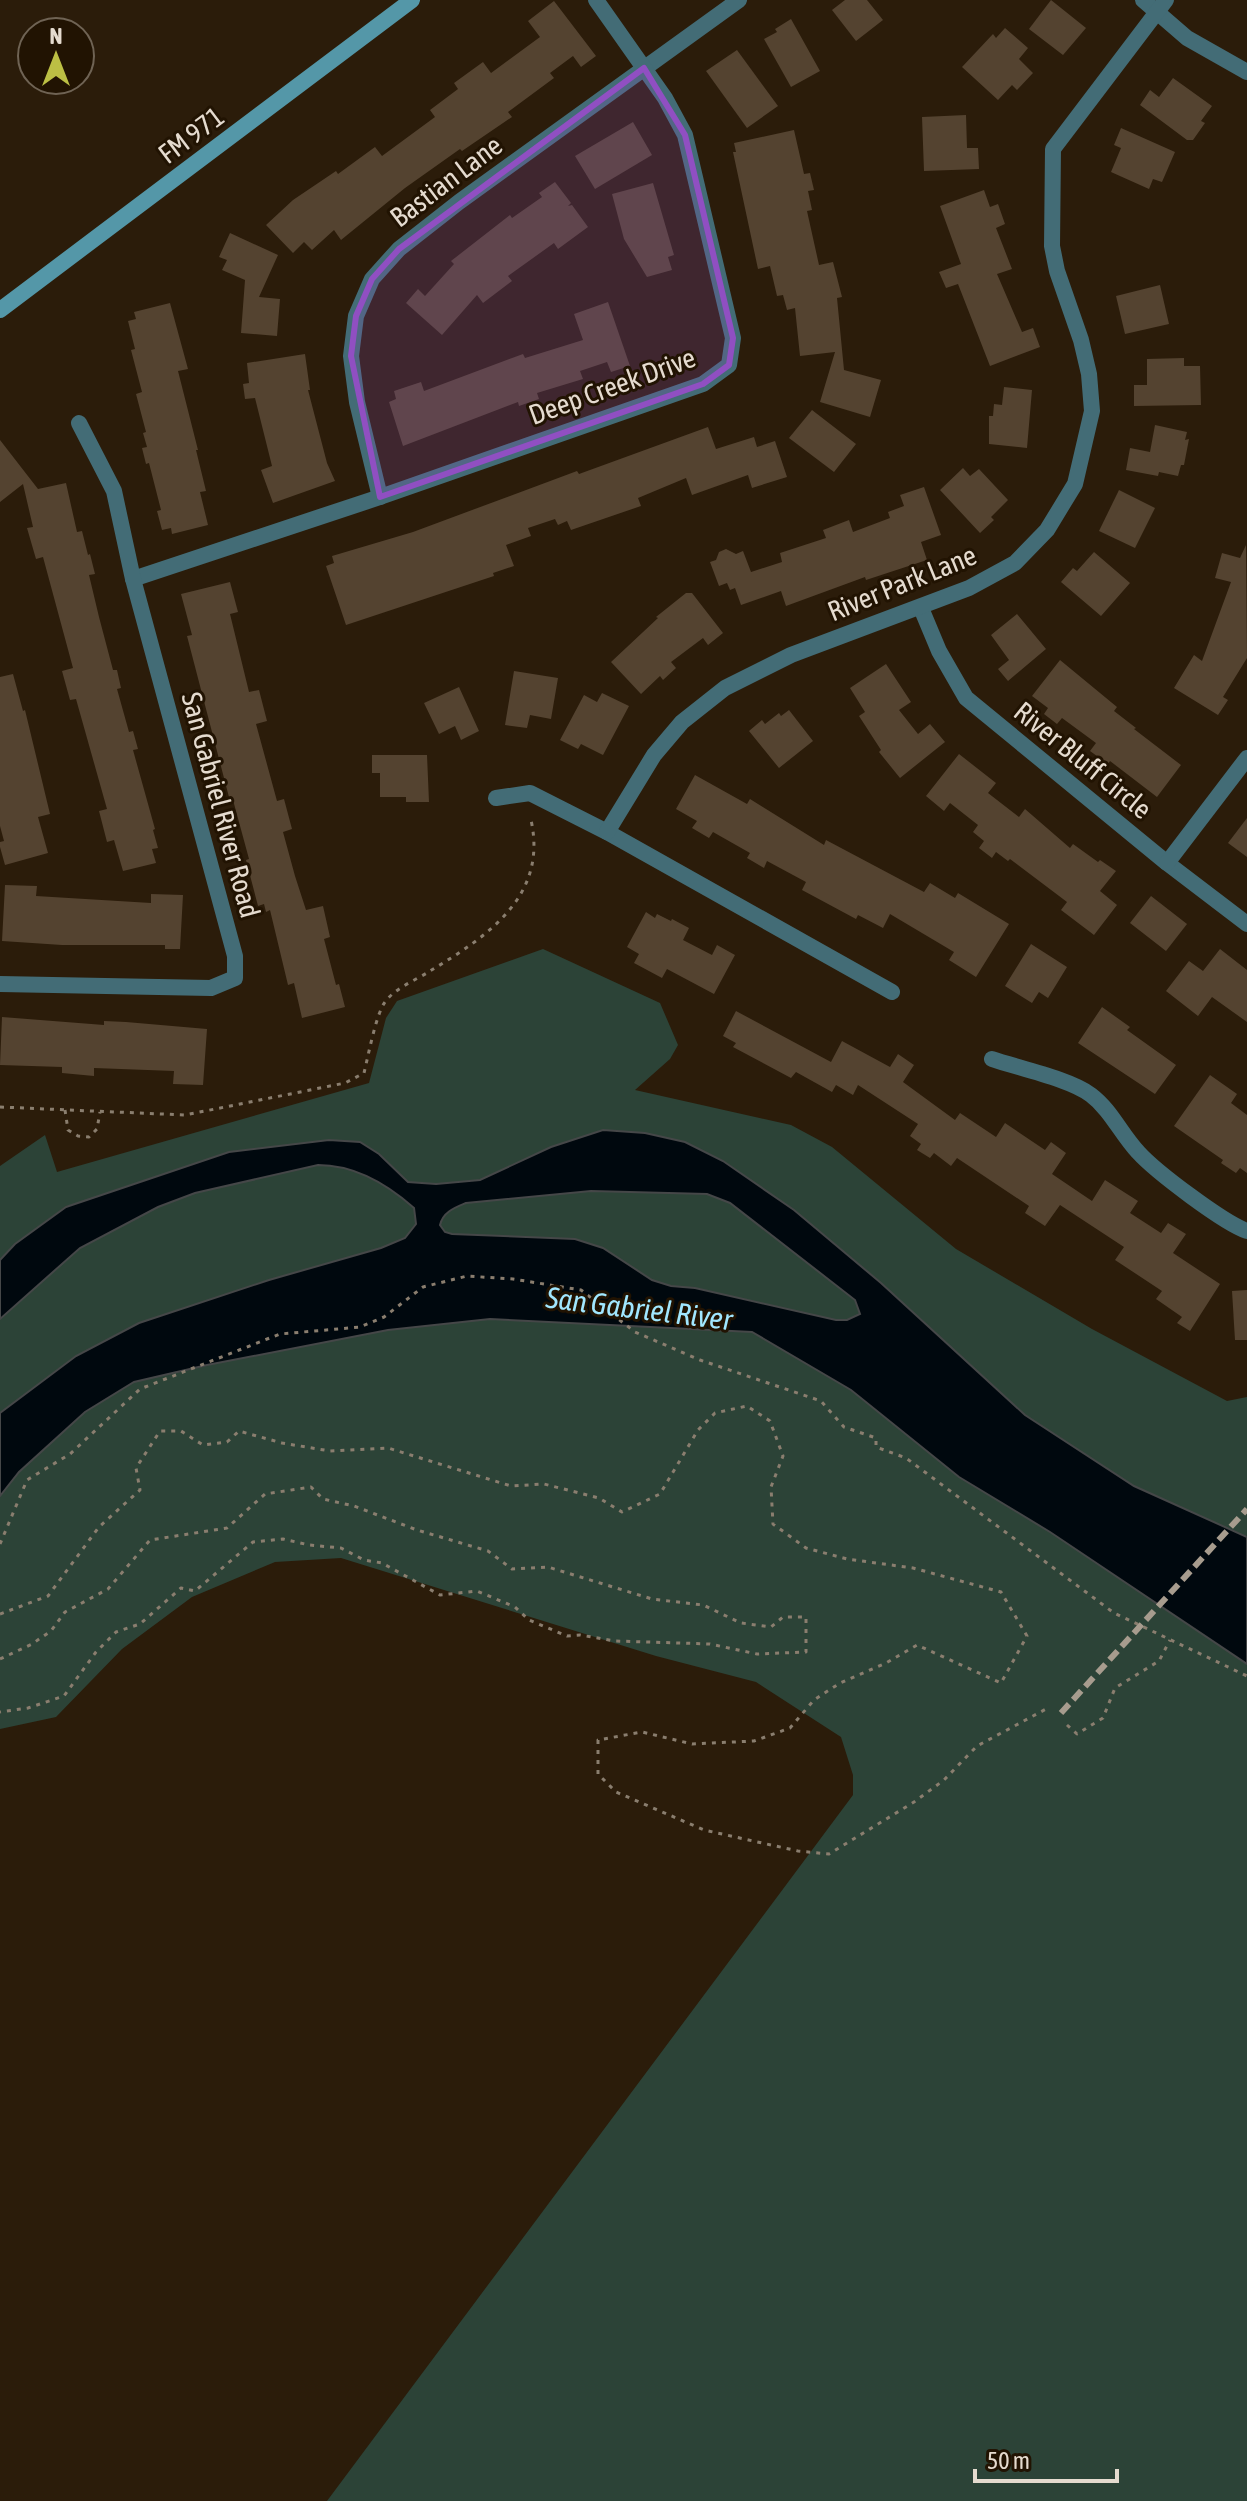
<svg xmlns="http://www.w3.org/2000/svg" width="1247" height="2501" viewBox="0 0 1247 2501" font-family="'Asap Condensed',sans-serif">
  <rect width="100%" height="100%" fill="#2b1c0a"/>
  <!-- green -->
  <g fill="#2c4337">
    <path d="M543,949L660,1003L678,1045L670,1059L635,1090L791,1125L832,1147L956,1249L1092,1329L1227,1401L1247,1397V1537L1134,1486L1025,1415L881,1283L794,1210L723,1161L685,1142L645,1133L603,1130L551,1147L480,1180L436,1184L408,1182L379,1154L66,1206L15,1244L0,1260V1166L45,1135L57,1172L369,1083L386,1018L397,1001Z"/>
    <path d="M318,1165C355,1165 386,1184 414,1208L416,1224L405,1238L381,1248L139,1323L76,1356L0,1413V1319L80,1248L158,1207L195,1193Z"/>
    <path d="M591,1191L707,1194L730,1203L855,1300L861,1314L847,1320H836L696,1288L671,1286L652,1280L603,1248L575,1239L452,1234L445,1232L440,1225C443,1212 454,1208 466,1203Z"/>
    <path d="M490,1319L752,1332L851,1390L959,1477L1050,1532L1247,1664V2501H327L853,1795V1775L841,1737L756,1682L656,1656L341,1558L275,1562L192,1597L122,1649L56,1717L0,1729V1496L19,1472L85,1412L134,1382L207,1365L388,1330Z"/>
  </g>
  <!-- water -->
  <path fill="#00080e" stroke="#454748" stroke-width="2" fill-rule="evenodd" d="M603,1130L645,1133L685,1142L723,1161L794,1210L881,1283L1025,1415L1134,1486L1247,1537V1664L1050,1532L959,1477L851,1390L752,1332L490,1319L388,1330L207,1365L134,1382L85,1412L19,1472L0,1496V1413L76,1356L139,1323L269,1280L381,1248L405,1238L416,1224L414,1208C387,1184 355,1165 318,1165L195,1193L158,1207L80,1248L0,1319V1260L15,1244L66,1207L229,1152L329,1140L360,1142L379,1154L408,1182L436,1184L480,1180L551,1147ZM591,1191L707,1194L730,1203L855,1300L860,1314L847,1320H836L695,1288L671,1286L652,1280L603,1248L575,1239L452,1234L445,1232L440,1225C443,1212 454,1208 466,1203Z"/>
  <!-- building -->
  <g fill="#544330">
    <path d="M845,0H867L883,20L856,41L832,10Z"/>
    <path d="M1051,0L1086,28L1063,55L1029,29Z"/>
    <path d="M554,1L596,56L581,67L573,56L550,73L554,78L508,112L512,117L462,151L460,149L405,188L341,240L334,230L312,250L304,242L293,253L266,225L293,200L336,171L338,174L375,147L382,156L435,117L430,110L458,89L454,83L483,62L491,73L540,37L528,21Z"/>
    <path d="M791,19L820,71L791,87L764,39L777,32L775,29Z"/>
    <path d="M1005,28L1028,48L1019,59L1033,73L1017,90L1012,85L998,100L962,67L993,34L996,38Z"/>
    <path d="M737,50L778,106L747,128L706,71Z"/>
    <path d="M1173,78L1212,106L1201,121L1205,123L1193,140H1187L1140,105L1150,90L1159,97Z"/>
    <path d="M966,115L967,148H978L979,169L924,171L922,117Z"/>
    <path d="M633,122L652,155L595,189L575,156Z"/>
    <path d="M1121,128L1175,152L1162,182L1153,179L1149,189L1111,172L1121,148L1114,145Z"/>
    <path d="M794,130L804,174L810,173L814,190L808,191L812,210L807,211L819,265L833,262L842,297L837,298L844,370L881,380L870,417L820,402L835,352L800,356L795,308L787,310L783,295L777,296L770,266L758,269L733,152H736L734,143Z"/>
    <path d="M555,182L571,203L568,206L572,205L588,227L558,249L554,243L508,276L512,281L483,303L477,295L442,335L406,303L418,289L425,296L454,264L451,261L510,215L512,218L542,197L539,193Z"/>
    <path d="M653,183L674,255L668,257L672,270L647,277L624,239L612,194Z"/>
    <path d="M984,190L990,207L998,204L1005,224L996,228L1012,269L997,274L1022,332L1033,328L1040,347L990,366L958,284L946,288L939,272L961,264L940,206Z"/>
    <path d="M230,233L278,255L259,297L280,299L277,336L241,333L245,280L222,270L227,260L219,257Z"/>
    <path d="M1160,285L1169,324L1125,334L1116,296Z"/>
    <path d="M608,302L630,366L611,372L607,362L580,371L583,379L537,393L539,399L519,406L518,402L403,446L389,402L396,399L394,391L421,382L424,391L523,354L525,358L583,340L574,314Z"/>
    <path d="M170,303L188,369L178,371L198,450H196L206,491L200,492L208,525L172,534L171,528L162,530L157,511L161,510L149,463L146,464L142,448L147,447L143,433L146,432L136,394L142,392L131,350L135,349L128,321L136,319L134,312Z"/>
    <path d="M305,354L310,390H308L327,463L335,481L273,503L261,470L272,466L255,398L245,399L243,384L249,383L247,363Z"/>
    <path d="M1184,358V366H1200L1201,405L1134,406V385H1147V359Z"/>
    <path d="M1004,387L1032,390L1027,448L989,444V416H993L994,404L1002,405Z"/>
    <path d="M812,410L856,444L834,472L789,438Z"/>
    <path d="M1155,425L1187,432L1185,440L1189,439L1184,465H1181L1178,476L1159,472L1158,476L1126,470L1130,448L1150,452Z"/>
    <path d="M708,427L716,449L754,437L757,447L775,441L787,477L752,488L748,475L692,495L686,478L638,498L641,506L571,530L567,521L558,525L555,519L528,528L531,536L506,545L514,566L493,573L494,576L346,625L326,566L334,563L332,556L413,532L577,471L579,474Z"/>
    <path d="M0,440L38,489L66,483L77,532L82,531L88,555L90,554L95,574L89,575L99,617L113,670H117L121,688L117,689L129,732L133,731L138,749L133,750L155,829L153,830L158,848L152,849L156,863L123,871L114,840L107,842L99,811L107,809L76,699L70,700L62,671L73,668L43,557L36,559L27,528L33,527L23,484L0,502Z"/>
    <path d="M963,468L970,476L979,469L1008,500L991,517L994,520L980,533L940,490Z"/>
    <path d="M924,487L941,535L921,542L927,560L866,580L865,577L786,606L781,591L741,605L735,588L730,590L727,583L719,586L710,562L716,560L719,552L726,549L736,554L743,551L751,572L782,562L780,553L826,538L823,530L849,520L853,532L890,518L888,512L904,506L900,495Z"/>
    <path d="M1119,490L1155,508L1135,548L1099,531Z"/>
    <path d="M1246,545L1247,658L1223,697L1228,700L1218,715L1174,688L1194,655L1202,661L1231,582L1215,578L1222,553L1240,558Z"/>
    <path d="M1094,552L1130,583L1101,616L1061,582L1073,568L1077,571Z"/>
    <path d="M230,582L238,612L230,614L249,692L259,690L267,721L256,724L277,801L284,799L292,829L283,832L295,876L306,910L323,906L330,937L324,939L336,985L339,984L345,1007L302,1018L294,983L288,985L270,910L266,912L264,904L258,906L246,860L249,859L233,800L230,801L187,636L192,635L181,594Z"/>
    <path d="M686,593H692L723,633L708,645L703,638L671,662L676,668L663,680L660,676L641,694L611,662L658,618L656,617Z"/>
    <path d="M1017,614L1046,649L1008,681L998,669L1009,660L991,635Z"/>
    <path d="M1060,660L1117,707L1114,711L1136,728L1134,729L1181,765L1157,797L1110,761L1108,764L1090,751L1096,743L1062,718L1057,724L1044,714L1048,708L1032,696Z"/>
    <path d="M886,664L911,702L899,710L918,734L930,724L945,742L900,778L879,752L881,750L859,716L865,712L850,688Z"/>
    <path d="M514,671L558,678L551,719L530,715L527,728L505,725Z"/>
    <path d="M13,674L23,711L25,710L50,814L38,817L48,853L5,865L0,847V842L4,841L0,826V677Z"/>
    <path d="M459,687L479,731L461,740L455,726L439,734L424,703Z"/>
    <path d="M602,693L629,706L603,755L581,744L578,749L560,740L584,695L597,702Z"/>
    <path d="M789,710L813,741L779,768L749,731L762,720L765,724L779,713L781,716Z"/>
    <path d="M959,754L996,783L988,793L1019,817L1025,809L1070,848L1073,844L1098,862L1100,860L1116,871L1100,891L1117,905L1094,935L1061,910L1067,902L1010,859L1008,861L996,852L992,858L979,848L984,841L973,832L978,825L950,803L944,811L926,796Z"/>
    <path d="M372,755H427L429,802H406V797H380V773H372Z"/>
    <path d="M695,775L747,804L750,799L824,845L826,840L924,892L930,883L955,898L958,893L1009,924L976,977L949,960L954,952L890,914L883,928L858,915L856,919L802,890L806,882L767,861L764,868L747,858L750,853L713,832L709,838L692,828L697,821L676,809Z"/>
    <path d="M1247,818V857L1228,843Z"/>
    <path d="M5,885L37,886L36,896L151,903V894L183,895L180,949H165V945H62L2,941Z"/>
    <path d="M1151,896L1187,924L1166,951L1130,923Z"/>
    <path d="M646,912L655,918L657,914L671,921L672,919L689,928L683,940L712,955L717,945L735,955L714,994L667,969L662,978L634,963L639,954L627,947Z"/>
    <path d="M1031,944L1067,967L1048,998L1039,992L1032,1003L1005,986Z"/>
    <path d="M1220,949L1247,970V1022L1212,997L1198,1016L1166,991L1189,961L1203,971Z"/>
    <path d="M1102,1007L1130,1027L1127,1030L1176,1065L1155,1094L1078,1043Z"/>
    <path d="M736,1011L831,1062L842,1041L890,1067L898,1054L914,1065L903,1082L955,1120L960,1113L996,1137L1005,1123L1045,1150L1051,1142L1066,1153L1052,1174L1092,1201L1105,1180L1138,1201L1130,1213L1161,1233L1168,1223L1186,1234L1173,1253L1220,1284L1190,1331L1177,1323L1182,1317L1156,1299L1162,1291L1115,1260L1124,1247L1060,1205L1045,1226L1025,1213L1029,1206L957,1158L951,1166L934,1153L930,1158L917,1150L921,1144L910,1136L918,1124L858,1085L853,1095L836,1085L832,1092L796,1072L791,1078L733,1047L736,1043L723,1036Z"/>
    <path d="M2,1017L104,1025V1021L126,1022L207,1029L203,1085L173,1084L174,1071L94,1068V1076L62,1073V1067L0,1065Z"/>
    <path d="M1210,1075L1237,1094L1231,1103L1247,1115V1173L1240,1168L1236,1173L1221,1163L1223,1160L1174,1126Z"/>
    <path d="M1247,1290V1340H1235L1232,1291Z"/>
  </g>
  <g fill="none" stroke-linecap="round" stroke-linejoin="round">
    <!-- path -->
    <g stroke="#8a7e6f" stroke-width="3" stroke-dasharray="4 6" stroke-linecap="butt">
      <path d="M0,1107L185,1115L345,1083L364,1073C368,1057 376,1014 385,1002C395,988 416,980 430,971C488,936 548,896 531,820"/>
      <path d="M65,1110L68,1130L78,1136L89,1137L97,1129L100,1112"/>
      <path d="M0,1544L27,1480L70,1454L140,1389L280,1334L360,1327L384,1317L423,1287L467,1276L513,1279L581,1290L635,1332L700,1360L821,1401L844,1427L876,1438V1447L906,1458L1114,1613L1247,1676"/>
      <path d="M0,1614L48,1596L99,1527L140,1490L136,1468L160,1431H181L203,1445L227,1442L239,1431L282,1443L330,1451L388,1448L511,1486L544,1484L599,1498L622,1512L660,1494L698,1430L715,1413L747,1406L770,1421L783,1456L771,1487L773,1524L806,1548L847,1559L913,1568L1001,1592L1027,1636L1001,1683L917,1645L886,1663L840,1683L814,1700L790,1728L754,1741L692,1744L642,1732L598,1740V1774L616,1792L704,1830L798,1851L829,1854L914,1802L944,1780L977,1746L1048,1708"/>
      <path d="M0,1659L32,1644L51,1631L65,1612L108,1589L150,1540L227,1528L265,1494L311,1487L323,1499L354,1506L417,1530L488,1551L512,1569L548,1567L652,1599L703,1605L741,1623L771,1627L783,1617H806V1652L757,1654L710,1644L615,1641L580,1635L567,1636L529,1620L515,1607L477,1591L440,1595L382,1563L364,1560L341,1548L309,1545L283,1539L253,1542L195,1591L181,1588L140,1624L116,1632L96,1652L64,1696L28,1708L0,1712"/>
      <path d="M1067,1725L1077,1734L1103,1718L1115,1688L1159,1661L1170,1640"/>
    </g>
    <!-- street -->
    <g stroke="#436c76" stroke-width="16">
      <path d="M1143,0L1187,38L1247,72"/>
      <path d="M380,497L357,402L351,356L356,316L372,279L399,249L459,202L739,0"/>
      <path d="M133,579L380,497L703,384L729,365L733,338L685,135L665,98L596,0"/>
      <path d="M921,608L939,651L966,698L1167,863L1247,924"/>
      <path d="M496,798L530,793L607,832L892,992"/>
      <path d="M607,832L654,755L682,722L725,688L791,655L969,588L1015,563L1047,530L1075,484L1092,411L1089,374L1081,340L1057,271L1052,246L1053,149L1166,0"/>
      <path d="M1167,863L1247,758"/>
      <path d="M0,984L211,988L235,978V956L133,579L114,491L79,423"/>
      <path d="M992,1059C1018,1068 1070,1079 1091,1095C1111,1110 1121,1134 1138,1152C1156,1172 1224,1223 1247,1231"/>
    </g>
    <!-- secondary -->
    <path stroke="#5497a8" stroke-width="16" d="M0,310L412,0"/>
    <!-- rail -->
    <path stroke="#a79c8e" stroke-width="6" stroke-dasharray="12 6" stroke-linecap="butt" d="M1061,1713L1247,1509"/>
  </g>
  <!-- marked area -->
  <path fill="#904fc2" fill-opacity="0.2" stroke="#904fc2" stroke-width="6" stroke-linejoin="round" d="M644,68L685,135L733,338L729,365L703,384L380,497L351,356L356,316L372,279L399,249Z"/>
  <g text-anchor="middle" stroke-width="6" stroke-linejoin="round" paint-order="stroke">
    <!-- street labels -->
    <g font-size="28" fill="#e5dbcf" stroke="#211302">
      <text transform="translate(191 135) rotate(-37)" y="10">FM 971</text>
      <text transform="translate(446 181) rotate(-37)" y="10">Bastian Lane</text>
      <text transform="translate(612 386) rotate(-20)" y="10">Deep Creek Drive</text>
      <text transform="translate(902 583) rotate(-22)" y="10">River Park Lane</text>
      <text transform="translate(1083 760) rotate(39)" y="10">River Bluff Circle</text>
      <text transform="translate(221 805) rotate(75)" y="10">San Gabriel River Road</text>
    </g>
    <!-- water labels -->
    <g font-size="30" font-style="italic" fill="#a1e7ff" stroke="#211302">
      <text transform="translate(639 1309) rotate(7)" y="10">San Gabriel River</text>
    </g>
  </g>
  <!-- north arrow -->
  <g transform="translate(56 56)"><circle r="38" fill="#211302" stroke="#6f6354" stroke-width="2"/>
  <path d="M0-6L14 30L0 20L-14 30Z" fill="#bcbf44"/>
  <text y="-12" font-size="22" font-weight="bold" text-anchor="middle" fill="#e5dbcf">N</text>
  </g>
  <!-- scale -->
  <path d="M975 2469v12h142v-12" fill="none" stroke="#e5dbcf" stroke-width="4"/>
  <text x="987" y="2469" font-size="24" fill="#e5dbcf" stroke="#211302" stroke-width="6" paint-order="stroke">50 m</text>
</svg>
